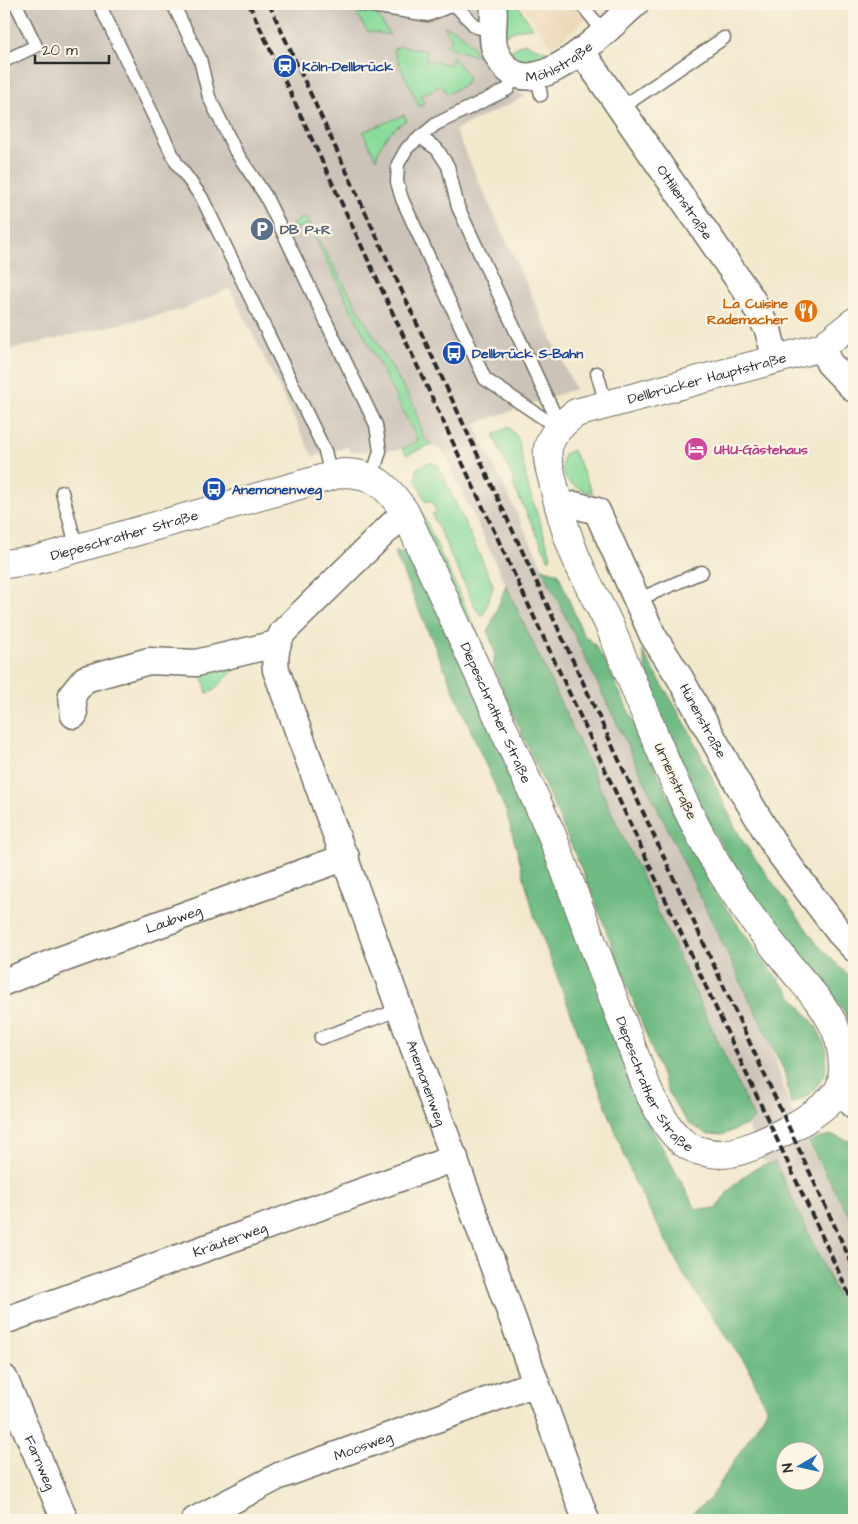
<svg xmlns="http://www.w3.org/2000/svg" width="858" height="1524" viewBox="0 0 858 1524" font-family="'Architects Daughter',sans-serif">
  <rect width="100%" height="100%" fill="#fcf5e5"/>
  <filter id="ink" filterUnits="userSpaceOnUse"><feTurbulence type="fractalNoise" baseFrequency=".02" numOctaves="2"/><feDisplacementMap in="SourceGraphic" scale="10" xChannelSelector="R" yChannelSelector="G"/><feConvolveMatrix kernelMatrix="1 2 1 2 8 2 1 2 1" color-interpolation-filters="sRGB"/></filter>
  <filter id="wash" filterUnits="userSpaceOnUse"><feTurbulence type="fractalNoise" baseFrequency=".0096" numOctaves="4" result="noise"/><feDisplacementMap in="SourceGraphic" scale="20" xChannelSelector="R" yChannelSelector="G"/><feGaussianBlur stdDeviation="1.12" result="paint"/><feColorMatrix in="noise" values="0 0 0 0 0 0 0 0 0 0 0 0 0 0 0 0 0 1.4 0 .05"/><feComposite in="paint" operator="in"/></filter>
  <g filter="url(#wash)">
    <rect width="100%" height="100%" fill="#f2e8cc"/>
    <!-- built -->
    <path fill="#ecd8ba" d="M521,4H602L552,48Z"/>
    <!-- industrial -->
    <path fill="#cbc3b8" d="M4,4H482L479,57L494,76L508,88L526,96L455,130L575,389L474,424L769,1039L789,1105L806,1142L854,1225V1331L775,1162L763,1161L748,1126L754,1119L444,452L423,439L398,450L351,452L348,447L313,457L230,288L181,310L4,351Z"/>
    <!-- green -->
    <g fill="#8adb9b" stroke="#5a8363">
      <path d="M504,4H517L533,28L520,29L505,35Z"/>
      <path d="M356,12L376,14L390,35L367,31Z"/>
      <path d="M444,26C463,31 469,41 478,57L445,45L452,39Z"/>
      <path d="M524,43L556,55C541,67 522,65 510,51Z"/>
      <path d="M400,46L427,51L426,60L451,65L452,56L468,76L466,84L447,94L442,85L420,96L424,103L419,106L393,50Z"/>
      <path d="M404,115L407,120C390,130 381,140 376,159L363,132Z"/>
      <path d="M305,216L415,408L423,438L432,444L407,455L402,449L418,441L308,224L295,230L292,224Z"/>
      <path d="M509,427L518,438L528,487L551,556L549,560L513,485L514,480L494,437L495,434Z"/>
      <path d="M573,450L593,494C572,485 557,482 564,454Z"/>
      <path d="M430,462L438,465L491,580L493,587L483,616L477,611L432,514L437,512L431,500L426,502L416,479L417,468Z"/>
      <path d="M408,492L413,494L486,651L482,653Z"/>
      <path d="M239,665L213,691L207,693L202,674Z"/>
    </g>
    <!-- forest -->
    <g fill="#6fbb83" stroke="#4d7357" fill-rule="evenodd">
      <path d="M394,552H403L415,562L554,863L645,1116L696,1209H716C728,1188 751,1165 775,1162L854,1331V1520H683L710,1499L767,1410L748,1367L685,1277L635,1183L535,918L507,814ZM786,1452H816V1482H786Z"/>
      <path d="M542,568L558,573L583,634L595,645L608,667L709,883L762,959L816,1026L827,1050L825,1075L811,1094L791,1105L784,1071Z"/>
      <path d="M506,585L754,1119L747,1125L722,1135L707,1134L688,1123L676,1106L667,1089L592,893L493,667L495,653L488,632Z"/>
      <path d="M642,650L688,728L741,839L818,945L854,981V1036L843,1009L761,909L713,831L651,691Z"/>
      <path d="M829,1135L854,1142V1225L808,1142Z"/>
    </g>
  </g>
  <g filter="url(#ink)">
    <g fill="none" stroke-linecap="round" stroke-linejoin="round">
      <!-- service casing -->
      <g stroke="#716d63" stroke-width="15">
        <g id="service">
          <path d="M99,4L176,162L202,198L325,451L331,476"/>
          <path d="M173,4L200,59L209,97L236,152L265,195L376,425L380,451L372,477"/>
          <path d="M360,4L428,15L455,4"/>
          <path d="M454,4L476,27L494,31"/>
          <path d="M581,4L604,32"/>
          <path d="M4,61L36,46L16,4"/>
          <path d="M515,74L508,89L436,124L407,148L398,164L397,182L402,199L485,379L558,428"/>
          <path d="M537,76L541,95"/>
          <path d="M621,108L724,38"/>
          <path d="M420,137L437,149L448,166L458,207L560,426"/>
          <path d="M597,373L606,404"/>
          <path d="M62,492L77,549"/>
          <path d="M637,600L702,572"/>
          <path d="M321,1038L401,1009"/>
        </g>
      </g>
      <!-- minor casing -->
      <g stroke="#716d63" stroke-width="29">
        <g id="minor">
          <path id="s1" d="M493,4C496,18 490,36 495,50C523,121 606,29 635,4"/>
          <path id="s2" d="M582,52L751,298L768,330L776,360"/>
          <path d="M822,347L829,363L854,389"/>
          <path id="s3" d="M560,509L575,505L597,511L653,636L680,678L738,784L778,851L839,932L854,948"/>
          <path id="s4" d="M405,512L283,632C276,645 274,655 276,670L586,1520"/>
          <path d="M74,715L72,695L85,679L149,661L196,663L276,644"/>
          <path id="s5" d="M4,982L57,961L346,857"/>
          <path d="M839,1089L854,1105"/>
          <path id="s6" d="M4,1321L455,1158"/>
          <path id="s7" d="M4,1378L65,1520"/>
          <path id="s8" d="M195,1520L279,1476L536,1383"/>
        </g>
      </g>
      <!-- tertiary casing -->
      <g stroke="#716d63" stroke-width="30">
        <g id="tertiary">
          <path id="s9" d="M4,564L36,560L342,473C375,473 387,486 405,512L551,833L649,1093C659,1111 669,1134 687,1145C696,1151 711,1154 721,1154C749,1154 823,1115 838,1091C847,1076 842,1043 835,1028C826,1008 811,991 797,975C776,949 754,923 736,895C681,813 648,718 610,627C602,609 591,591 583,573C569,545 560,513 553,482C551,472 546,459 548,448C552,432 564,422 576,413L822,347L854,322"/>
        </g>
      </g>
      <!-- service -->
      <use href="#service" stroke="#fff" stroke-width="12"/>
      <!-- minor -->
      <use href="#minor" stroke="#fff" stroke-width="26"/>
      <!-- tertiary -->
      <use href="#tertiary" stroke="#fff" stroke-width="28"/>
      <!-- rail -->
      <g stroke="#2b2b2b" stroke-width="4" stroke-dasharray="8 4" stroke-linecap="butt">
        <path d="M249,4L854,1305"/>
        <path d="M269,4L854,1268"/>
      </g>
    </g>
  </g>
  <!-- icons -->
  <defs>
    <g id="station-disc" transform="scale(1.25)"><circle r="9.5" fill="#1a4fb4" stroke="#fcf5e5"/><path d="M-3-6H3Q5-6 5-4V2Q5 4 3 4L4.5 6H3L1.5 4h-3L-3 6H-4.5L-3 4Q-5 4-5 2V-4Q-5-6-3-6ZM-3.5-4v3h7v-3ZM-3.5 1v1.5H-2V1ZM2 1v1.5H3.5V1Z" fill="#fff"/></g>
    <g id="parking-disc" transform="scale(1.25)"><circle r="9.5" fill="#5c6f8a" stroke="#fcf5e5"/><path d="M-3.5-5.5H1a3.5 3.5 0 0 1 0 7H-1V5.5H-3.5ZM-1-3.4V-.6H.8a1.4 1.4 0 0 0 0-2.8Z" fill="#fff"/></g>
    <g id="restaurant-disc" transform="scale(1.25)"><circle r="9.5" fill="#e8710a" stroke="#fcf5e5"/><path d="M-5-6h1v4h1v-4h1v4h1v-4h1v5L-1.5 .5V6h-2V.5L-5-1ZM5-6V6H3V1.5H1.5Q1.5-4 5-6Z" fill="#fff"/></g>
    <g id="bus-disc" transform="scale(1.25)"><circle r="9.5" fill="#1a4fb4" stroke="#fcf5e5"/><path d="M-5-6H5V4H4V6H2V4H-2V6H-4V4H-5ZM-3.5-4V0h7V-4ZM-3.5 1.2v1.5H-2V1.2ZM2 1.2v1.5H3.5V1.2Z" fill="#fff"/></g>
    <g id="hotel-disc" transform="scale(1.25)"><circle r="9.5" fill="#d1479c" stroke="#fcf5e5"/><path d="M-6-4.5h1.5V1H6V5H4.5V3h-9V5H-6ZM-4 0a1.8 1.8 0 1 1 3.6 0ZM.5 0V-2.5h3Q6-2.5 6 0Z" fill="#fff"/></g>
  </defs>
  <g fill-rule="evenodd">
    <use href="#station-disc" x="285" y="66"/>
    <use href="#parking-disc" x="262" y="229"/>
    <use href="#restaurant-disc" x="806" y="311"/>
    <use href="#bus-disc" x="454" y="353"/>
    <use href="#hotel-disc" x="696" y="449"/>
    <use href="#bus-disc" x="214" y="489"/>
  </g>
  <g text-anchor="middle" stroke-width="4.5" stroke-linejoin="round" paint-order="stroke">
    <!-- street labels -->
    <g font-size="14" fill="#2b2b2b" stroke="#fcf5e5">
      <text dy="5" stroke="none"><textPath href="#s1" startOffset="126">Möhlstraße</textPath></text>
      <text dy="5" stroke="none"><textPath href="#s2" startOffset="182">Ottilienstraße</textPath></text>
      <text dy="5" stroke="none"><textPath href="#s9" startOffset="2195">Dellbrücker Hauptstraße</textPath></text>
      <text dy="5" stroke="none"><textPath href="#s9" startOffset="124">Diepeschrather Straße</textPath></text>
      <text dy="5" stroke="none"><textPath href="#s9" startOffset="649">Diepeschrather Straße</textPath></text>
      <text dy="5" stroke="none"><textPath href="#s3" startOffset="274">Hünenstraße</textPath></text>
      <text transform="translate(676 781) rotate(65)" y="5">Urnenstraße</text>
      <text dy="5" stroke="none"><textPath href="#s5" startOffset="181">Laubweg</textPath></text>
      <text dy="5" stroke="none"><textPath href="#s9" startOffset="1054">Diepeschrather Straße</textPath></text>
      <text dy="5" stroke="none"><textPath href="#s4" startOffset="650">Anemonenweg</textPath></text>
      <text dy="5" stroke="none"><textPath href="#s6" startOffset="240">Kräuterweg</textPath></text>
      <text dy="5" stroke="none"><textPath href="#s8" startOffset="184">Moosweg</textPath></text>
      <text dy="5" stroke="none"><textPath href="#s7" startOffset="92">Farnweg</textPath></text>
    </g>
    <!-- transit labels -->
    <g font-size="14" font-weight="bold" fill="#164399" stroke="#fcf5e5" text-anchor="start">
      <text x="302" y="71">Köln-Dellbrück</text>
      <text x="472" y="358">Dellbrück S-Bahn</text>
      <text x="232" y="494">Anemonenweg</text>
    </g>
    <!-- service labels -->
    <g font-size="14" font-weight="bold" fill="#4e5e75" stroke="#fcf5e5" text-anchor="start">
      <text x="280" y="234">DB P+R</text>
    </g>
    <!-- food labels -->
    <g font-size="14" font-weight="bold" fill="#c56008" stroke="#fcf5e5" text-anchor="end">
      <text x="788" y="308">La Cuisine<tspan x="788" dy="16">Rademacher</tspan></text>
    </g>
    <!-- hotel labels -->
    <g font-size="14" font-weight="bold" fill="#b23c85" stroke="#fcf5e5" text-anchor="start">
      <text x="714" y="454">UHU-Gästehaus</text>
    </g>
  </g>
  <!-- margin -->
  <rect width="858" height="1524" fill="none" stroke="#fcf5e5" stroke-width="20"/>
  <!-- north arrow -->
  <g transform="translate(800 1466) rotate(261)"><circle r="24" fill="#fcf5e5" stroke="#a8a49b"/>
  <path d="M0-4L9 19L0 12L-9 19Z" fill="#1f6fb2"/>
  <text y="-8" font-size="14" font-weight="bold" text-anchor="middle" fill="#2b2b2b">N</text>
  </g>
  <!-- scale -->
  <path d="M35 55v8h74v-8" fill="none" stroke="#2b2b2b" stroke-width="2.5"/>
  <text x="42" y="55" font-size="15" fill="#2b2b2b" stroke="#fcf5e5" stroke-width="4" paint-order="stroke">20 m</text>
</svg>
